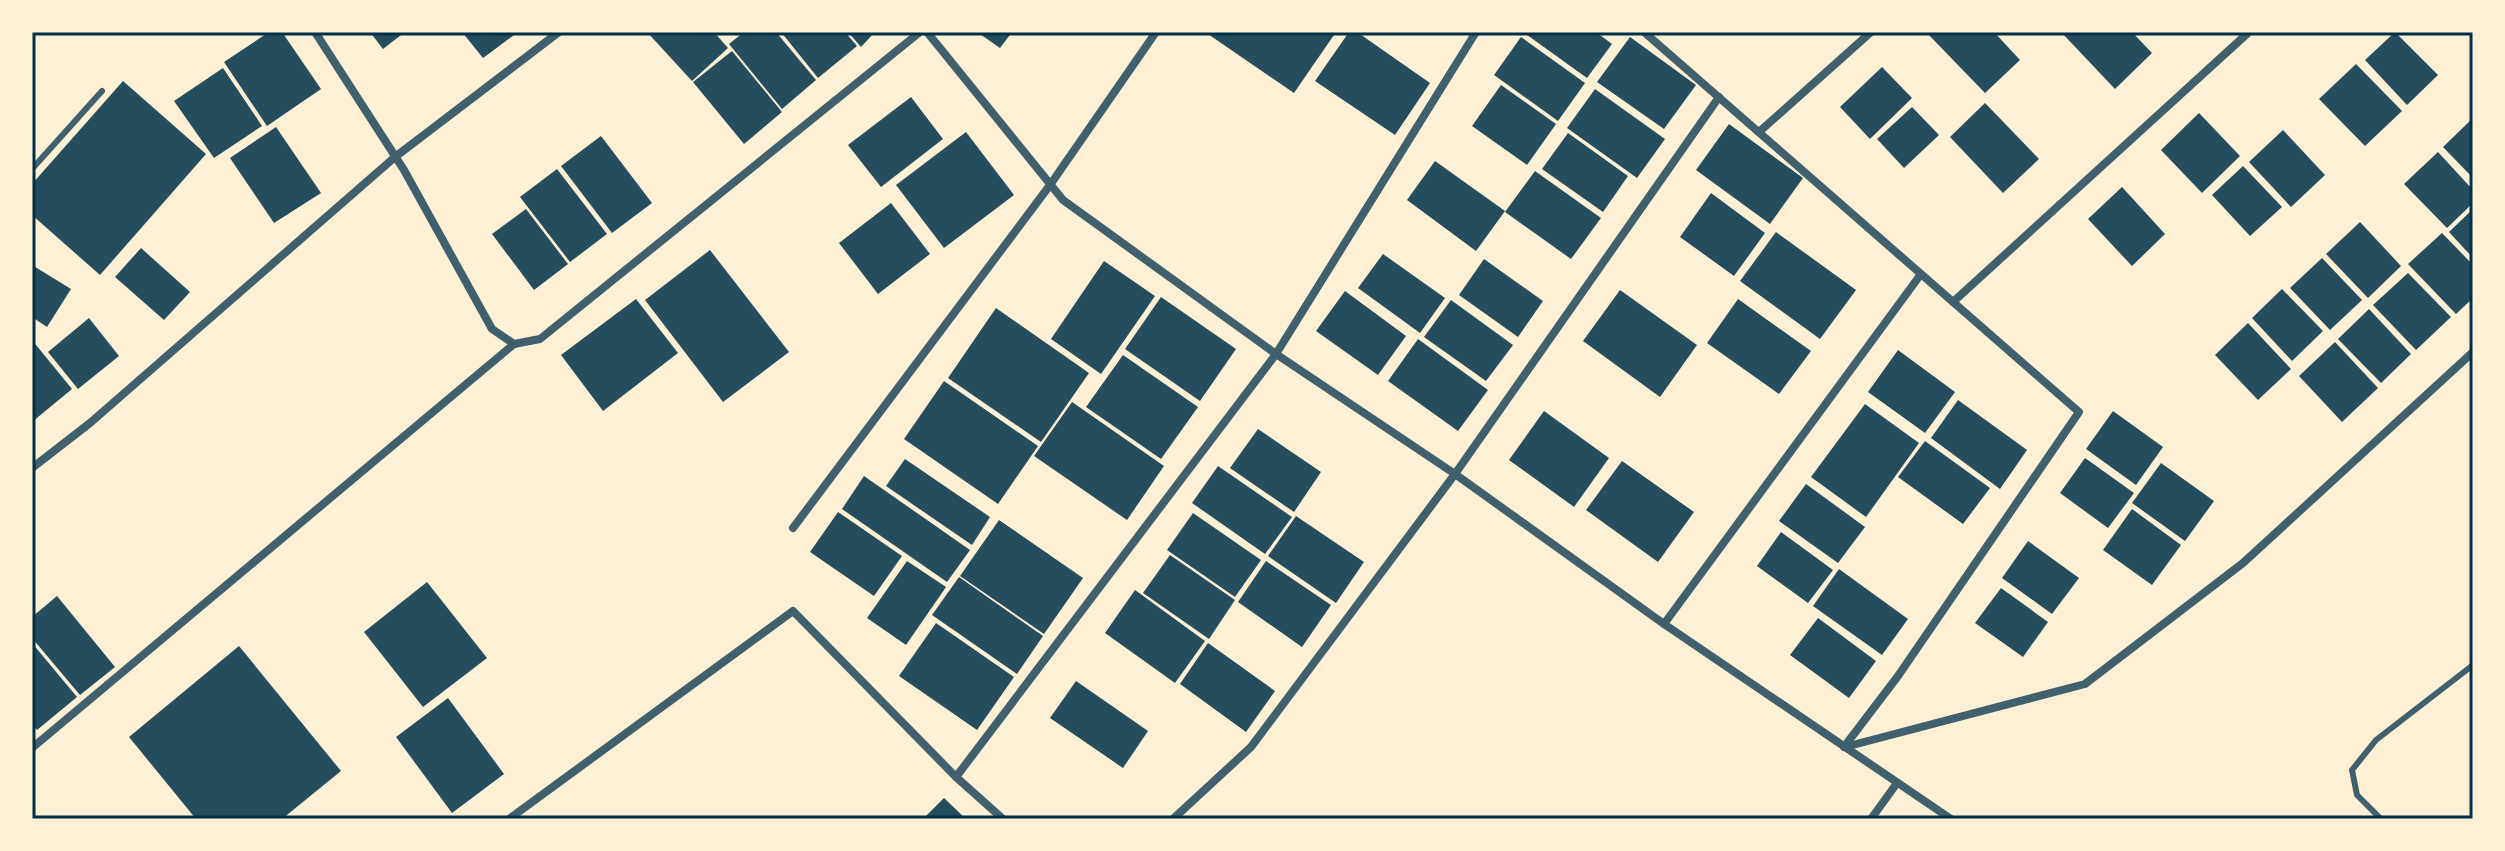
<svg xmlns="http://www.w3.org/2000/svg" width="2505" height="851" viewBox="0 0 2505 851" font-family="'Sofia Sans Condensed',sans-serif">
  <rect width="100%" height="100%" fill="#fdf0d5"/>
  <!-- building -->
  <g fill="#264d5e">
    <path d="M269,32H282L321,89L267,126L224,62Z"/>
    <path d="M370,32H405L383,49Z"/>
    <path d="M462,32H518L483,58Z"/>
    <path d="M647,32H714L728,48L692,81Z"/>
    <path d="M744,32H776L816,80L782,109L729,44Z"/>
    <path d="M781,32H845L857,46L818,78Z"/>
    <path d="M848,32H875L861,47Z"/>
    <path d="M977,32H1012L1000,48Z"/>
    <path d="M1205,32H1336L1294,93Z"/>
    <path d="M1349,32H1357L1430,83L1395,135L1315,81Z"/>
    <path d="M1523,32H1596L1612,44L1587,78Z"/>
    <path d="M1926,32H1994L2020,60L1985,93Z"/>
    <path d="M2061,32H2132L2152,53L2115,89Z"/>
    <path d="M2395,32L2438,75L2407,105L2365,60Z"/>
    <path d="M1521,37L1585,83L1558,121L1494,75Z"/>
    <path d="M1630,37L1696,85L1664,129L1597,82Z"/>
    <path d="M732,51L782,112L744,144L693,82Z"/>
    <path d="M2356,64L2402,111L2365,146L2319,99Z"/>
    <path d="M1882,67L1912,98L1870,139L1840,107Z"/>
    <path d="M223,68L262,126L214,158L174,101Z"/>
    <path d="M123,81L206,154L100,275L32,215V184Z"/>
    <path d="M1501,85L1556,124L1527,165L1472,126Z"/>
    <path d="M1595,89L1665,139L1637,178L1567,128Z"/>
    <path d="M911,97L943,139L881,187L848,145Z"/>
    <path d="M1985,103L2039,159L2003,193L1950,137Z"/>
    <path d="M1912,107L1939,135L1904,168L1877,139Z"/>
    <path d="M2199,113L2240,156L2202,193L2161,150Z"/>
    <path d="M2473,118V178L2443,147Z"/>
    <path d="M1729,124L1803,178L1770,224L1696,170Z"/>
    <path d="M276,127L321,193L274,223L230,158Z"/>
    <path d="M2283,130L2325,175L2291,207L2249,162Z"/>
    <path d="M966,132L1014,195L944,248L896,185Z"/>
    <path d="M1568,133L1628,176L1603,212L1542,169Z"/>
    <path d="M601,136L652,203L612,233L561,166Z"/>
    <path d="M2438,152L2473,190V203L2447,228L2404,184Z"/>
    <path d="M1435,161L1505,211L1476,251L1407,200Z"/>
    <path d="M2243,166L2282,207L2250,236L2212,195Z"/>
    <path d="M557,169L607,234L570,262L520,197Z"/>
    <path d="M1535,171L1601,218L1571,259L1505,212Z"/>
    <path d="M2122,187L2165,234L2132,266L2088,219Z"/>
    <path d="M1711,193L1765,233L1734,276L1680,237Z"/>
    <path d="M891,203L930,254L878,294L839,243Z"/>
    <path d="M526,209L568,264L534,290L492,234Z"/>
    <path d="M2473,209V258L2449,232Z"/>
    <path d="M2360,222L2401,266L2368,298L2326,254Z"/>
    <path d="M1776,232L1856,290L1820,339L1740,281Z"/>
    <path d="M2442,233L2473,265V298L2456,314L2408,264Z"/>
    <path d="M141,248L190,292L164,320L115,277Z"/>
    <path d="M710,250L789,352L723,402L645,300Z"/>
    <path d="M1383,254L1445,298L1420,333L1358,288Z"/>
    <path d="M2322,258L2362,300L2330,330L2290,288Z"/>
    <path d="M1484,259L1543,301L1518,337L1459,295Z"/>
    <path d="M1104,261L1155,296L1101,374L1051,339Z"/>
    <path d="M32,265L71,289L47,327L32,317Z"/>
    <path d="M2408,273L2451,317L2416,350L2373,305Z"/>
    <path d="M2282,289L2323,331L2292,361L2252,318Z"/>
    <path d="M1620,290L1697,345L1660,397L1583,341Z"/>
    <path d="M1345,291L1406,336L1378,375L1316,331Z"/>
    <path d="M1161,297L1236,349L1200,401L1125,349Z"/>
    <path d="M636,299L678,353L603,411L561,355Z"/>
    <path d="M1738,299L1811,351L1779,394L1707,343Z"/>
    <path d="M1451,300L1513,345L1486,381L1424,337Z"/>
    <path d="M996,308L1089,373L1041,442L948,378Z"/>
    <path d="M2369,309L2411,354L2381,383L2338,339Z"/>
    <path d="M89,318L119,356L78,389L48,352Z"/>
    <path d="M2248,323L2291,369L2258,400L2215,355Z"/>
    <path d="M1418,339L1488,390L1458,431L1388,381Z"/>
    <path d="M32,340L72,389L32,422Z"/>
    <path d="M2335,342L2378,388L2342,422L2299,376Z"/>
    <path d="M1898,350L1955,392L1925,433L1868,392Z"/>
    <path d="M1123,355L1198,407L1161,459L1086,407Z"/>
    <path d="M944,381L1038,446L998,504L904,439Z"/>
    <path d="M1958,400L2027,450L2000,489L1931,438Z"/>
    <path d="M1072,402L1164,466L1127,520L1034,456Z"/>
    <path d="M1865,404L1919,443L1866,517L1811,477Z"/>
    <path d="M1544,411L1609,458L1574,507L1509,460Z"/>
    <path d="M2113,411L2163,447L2136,485L2086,449Z"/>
    <path d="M1258,429L1321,472L1294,512L1230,468Z"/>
    <path d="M1925,441L1990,488L1963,524L1898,477Z"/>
    <path d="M2085,458L2134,493L2108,528L2060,493Z"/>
    <path d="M905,459L990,517L972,545L886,486Z"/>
    <path d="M1622,461L1694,512L1658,562L1586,510Z"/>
    <path d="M2161,463L2214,501L2185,541L2132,503Z"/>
    <path d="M1218,466L1292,517L1265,554L1192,503Z"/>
    <path d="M864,476L970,550L947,582L842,509Z"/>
    <path d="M1806,484L1865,527L1838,563L1779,521Z"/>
    <path d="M2132,509L2181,545L2152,585L2103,550Z"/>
    <path d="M838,512L902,556L874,596L810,552Z"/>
    <path d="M1193,513L1261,560L1235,597L1167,550Z"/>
    <path d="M1296,516L1364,562L1336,603L1268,556Z"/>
    <path d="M999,520L1083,578L1044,634L960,576Z"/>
    <path d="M1781,532L1833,570L1808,603L1757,566Z"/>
    <path d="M2028,541L2079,578L2052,614L2002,578Z"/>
    <path d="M1170,555L1235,600L1209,639L1143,593Z"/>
    <path d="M907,561L946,587L906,645L867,618Z"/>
    <path d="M1266,561L1331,605L1302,647L1238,602Z"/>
    <path d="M1839,569L1908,619L1882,655L1813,606Z"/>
    <path d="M959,577L1043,636L1017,674L932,615Z"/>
    <path d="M427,582L487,658L423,707L364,632Z"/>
    <path d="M2001,588L2048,622L2023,657L1975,623Z"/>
    <path d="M1135,590L1205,641L1175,683L1105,633Z"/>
    <path d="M57,596L115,667L80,695L32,638V617Z"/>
    <path d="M1818,618L1876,661L1849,698L1790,655Z"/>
    <path d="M936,623L1014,677L977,730L899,676Z"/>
    <path d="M32,643L77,697L37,730L32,724Z"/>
    <path d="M1208,643L1275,691L1246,732L1180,684Z"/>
    <path d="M239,646L341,771L282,819H196L129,737Z"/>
    <path d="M1076,681L1148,731L1123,768L1050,718Z"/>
    <path d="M448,698L504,774L452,813L396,737Z"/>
    <path d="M944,798L966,819H923Z"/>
  </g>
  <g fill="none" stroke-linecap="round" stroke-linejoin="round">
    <!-- service -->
    <g stroke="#3f606c" stroke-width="6">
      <path d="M32,169L102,91"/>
      <path d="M2381,819L2357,795L2352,770L2376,740L2473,665"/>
    </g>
    <!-- minor -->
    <g stroke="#3f606c" stroke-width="8">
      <path d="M315,32L404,170L492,329L514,344L540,339L920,32"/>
      <path d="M927,32L1063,200L1276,354L1455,474L1664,624L1951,819"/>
      <path d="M1644,32L2079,412L1898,676L1844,747"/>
      <path d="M1759,132L1871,32"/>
      <path d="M1953,302L2249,32"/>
      <path d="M32,468L90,423L395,157L559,32"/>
      <path d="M793,528L1050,185L1156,32"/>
      <path d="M1664,624L1921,274"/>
      <path d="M1845,747L2085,684L2243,563L2473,352"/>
      <path d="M32,748L514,344"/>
      <path d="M956,777L1276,354L1476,32"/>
      <path d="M509,819L793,611L956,777L1003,819"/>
      <path d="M1173,819L1251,747L1455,474L1719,97"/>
      <path d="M1871,819L1897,783"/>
    </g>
  </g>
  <!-- border -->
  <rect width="2505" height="851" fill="none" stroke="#fdf0d5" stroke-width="68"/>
  <rect x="34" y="34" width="2437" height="783" fill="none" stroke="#003049" stroke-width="3"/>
</svg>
